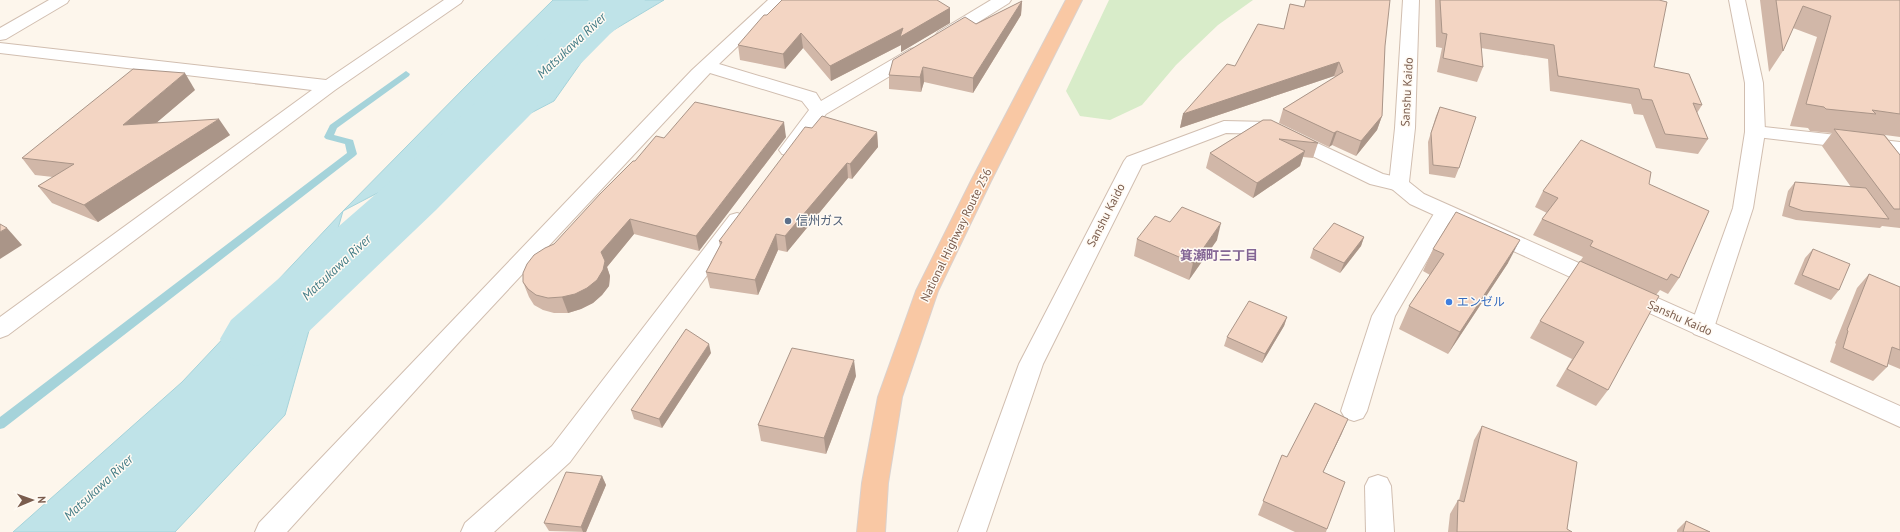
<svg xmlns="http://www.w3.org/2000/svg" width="1900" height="532" viewBox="0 0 1900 532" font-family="'PT Sans','Noto Sans JP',sans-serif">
  <rect width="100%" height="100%" fill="#fdf6ec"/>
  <!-- green -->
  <path fill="#d8ecc9" d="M1109,0H1253L1218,25L1176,65L1142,105L1110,120L1080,116L1066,91Z"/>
  <!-- water -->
  <path fill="#bfe3e8" stroke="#a5d3da" d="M553,0H664L597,40L554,101L343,211L285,415L175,532H13L182,382L343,211L471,81Z"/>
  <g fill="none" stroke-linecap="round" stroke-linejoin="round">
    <!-- stream -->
    <path fill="#a5d3da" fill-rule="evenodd" d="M406,71L410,74L409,76L337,128L334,135L353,140L357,154L355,156L4,428L0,429V417L347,153L345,144L326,139L324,137L330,125Z"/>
    <!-- river -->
    <path fill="#bfe3e8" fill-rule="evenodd" d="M589,0H645L638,11L610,34L436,210L281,358L256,366L231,358L220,339L231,320L392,180L574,12Z"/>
    <!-- service casing -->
    <g stroke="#d1beb0" stroke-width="2">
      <g id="service">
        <path d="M444,0H463L461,3L335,90L8,335L0,338V317L312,90L0,53V43L326,80Z"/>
        <path d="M768,0H786L719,64L816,93L821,101L910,49L916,48L922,49L925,53L922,57L826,114L796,154L789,156L782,154L779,150L809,110L802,101L710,73L461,340L287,532H255L259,523L692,70Z"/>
        <path d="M991,0H1011L1009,3L950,40L944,41L938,40L935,36L938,32Z"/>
        <path d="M1755,126L1900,142V154L1748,136L1745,132L1748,128Z"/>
        <path d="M1445,205L1452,207L1455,212L1395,316L1367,411L1363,418L1354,421L1345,418L1341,411L1372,316L1438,207Z"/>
        <path d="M737,213L744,215L748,220L744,225L570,462L494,532H461L465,523L552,446L730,215Z"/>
        <path d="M1378,475L1387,478L1391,486L1394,532H1366L1365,486L1369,478Z"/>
      </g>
    </g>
    <!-- minor casing -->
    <g stroke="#d1beb0" stroke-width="2">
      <g id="minor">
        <path d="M49,0H69L67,3L6,39L0,40V28Z"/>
        <path d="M1729,0H1745L1763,83L1765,132L1753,208L1714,328L1710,334L1702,337L1694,334L1690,328L1733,208L1745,132V83Z"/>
        <path d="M1224,121L1270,122L1277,124L1383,174L1406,179L1409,184L1406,189L1399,191L1370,184L1267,134L1226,133L1142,165L1043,364L986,532H958L1019,364L1124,161L1127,157Z"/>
      </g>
    </g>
    <!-- tertiary casing -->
    <g stroke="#d1beb0" stroke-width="2">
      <path id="tertiary" d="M1403,0H1419L1415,128L1409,182L1424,194L1900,406V427L1410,204L1392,189L1389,184L1395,128Z"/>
    </g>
    <!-- trunk casing -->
    <g stroke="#dad1cd" stroke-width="2">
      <path id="trunk" d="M1066,0H1082L991,181L938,291L902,397L888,483L885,532H857L862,483L878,397L916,291L971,181Z"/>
    </g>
    <!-- service -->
    <use href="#service" fill="#fff" fill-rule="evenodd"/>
    <!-- minor -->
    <use href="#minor" fill="#fff" fill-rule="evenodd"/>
    <!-- tertiary -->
    <use href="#tertiary" fill="#fff" fill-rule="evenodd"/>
    <!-- trunk -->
    <use href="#trunk" fill="#f9c8a4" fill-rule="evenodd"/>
  </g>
  <!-- wall -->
  <g fill="#d1b7a8">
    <path d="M1306,0L1385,46L1382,116L1377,130L1356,156L1332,145L1329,147L1279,123L1283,109L1335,77L1334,76L1180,128L1183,114L1235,66L1284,29L1290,4L1304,7Z"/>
    <path d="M1435,0H1659L1654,67L1702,105L1697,113L1708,139L1698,154L1656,148L1643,115L1634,114L1631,104L1550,91L1548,59L1481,48L1483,67L1477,82L1437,72L1442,48L1436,47Z"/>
    <path d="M1760,0H1900V137L1885,135L1900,155V228L1882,226L1880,228L1796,220L1782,216L1788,191L1795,182L1851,187L1822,146L1832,133L1810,131L1808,128L1790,126L1817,37L1793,28L1783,51L1769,72Z"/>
    <path d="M1022,1L1021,15L973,93L924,82L921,92L889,89V75L976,24Z"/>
    <path d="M767,15L950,23L901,52V45L831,81L803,48L785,69L740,60L738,45Z"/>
    <path d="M195,90L157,122L230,135L98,222L52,203L38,186L53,177L35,175L22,158Z"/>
    <path d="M1440,107L1459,168L1455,178L1429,174L1428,142L1436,116Z"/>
    <path d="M1263,120L1318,143L1313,158L1303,157L1300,166L1253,198L1206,168L1210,153Z"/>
    <path d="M812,128L877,132L878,147L852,179L848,178L787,252L778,250L758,295L710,288L706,272L720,246L719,241Z"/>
    <path d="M786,137L699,251L634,234L607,267L610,276L609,286L602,295L593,303L581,309L568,313H554L543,310L534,305L529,297L523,282L554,244L664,138Z"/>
    <path d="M1649,184L1679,278L1668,294L1660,290L1656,295L1608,390L1596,406L1556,386L1572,359L1530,338L1540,321L1583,257L1533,235L1542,219L1547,213L1535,207L1543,191Z"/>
    <path d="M1170,222L1217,240L1189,280L1134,256L1137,239Z"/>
    <path d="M1364,237L1361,246L1340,273L1310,258L1313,249Z"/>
    <path d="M1433,249L1508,263L1448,354L1399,329L1409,306L1430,275L1423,271Z"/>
    <path d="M1813,249L1839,290L1831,300L1794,284L1805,258Z"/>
    <path d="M1869,274L1900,287V369L1888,364L1887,367L1873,381L1830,362L1836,344L1835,343L1857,288Z"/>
    <path d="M1287,317L1284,326L1262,363L1224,346L1227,337Z"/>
    <path d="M711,353L662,428L634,419L631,410Z"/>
    <path d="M856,376L826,454L761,441L758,425Z"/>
    <path d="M1482,426L1567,529L1572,532H1448L1450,514L1458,500H1459L1474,440Z"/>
    <path d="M1342,433L1323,472L1327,529L1326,532H1295L1258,515L1282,455L1287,457Z"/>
    <path d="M602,476L606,485L586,532L549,531L544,523Z"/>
    <path d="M1686,521L1710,532H1677V530Z"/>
  </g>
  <!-- shaded-wall -->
  <g fill="#aa9588">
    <path d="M1022,1L1021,15L973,93V78Z"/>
    <path d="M950,8V23L901,52V45L831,81L830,66L903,28Z"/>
    <path d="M801,33L803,48L785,69L783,54Z"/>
    <path d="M1339,62L1334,76L1180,128L1183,114Z"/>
    <path d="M923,67L924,82L921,92L920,77Z"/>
    <path d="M185,73L195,90L135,141L123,125Z"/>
    <path d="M1382,116L1377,130L1356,156L1361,141Z"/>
    <path d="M219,119L230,135L98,222L84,205Z"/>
    <path d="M784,122L786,137L699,251L696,236Z"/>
    <path d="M1337,131L1332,145L1329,147L1334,133Z"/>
    <path d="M877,132L878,147L852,179L850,164Z"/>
    <path d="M1305,151L1300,166L1253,198L1257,183Z"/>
    <path d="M847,163L848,178L787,252L785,236Z"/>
    <path d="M630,219L634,234L607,267L610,276L609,286L602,295L593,303L581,309L568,313L562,297Z"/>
    <path d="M1221,223L1217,240L1189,280L1193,263Z"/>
    <path d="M7,228L22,245L0,259V232Z"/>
    <path d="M776,234L778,250L758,295L755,280Z"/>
    <path d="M1364,237L1361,246L1340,273L1344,263Z"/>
    <path d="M1520,240L1508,263L1448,354L1460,332Z"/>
    <path d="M1287,317L1284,326L1262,363L1265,354Z"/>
    <path d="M709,344L711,353L662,428L659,419Z"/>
    <path d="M854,360L856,376L826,454L824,438Z"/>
    <path d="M1348,419L1342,433L1316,487L1323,472Z"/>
    <path d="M602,476L606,485L586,532H583L581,527Z"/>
  </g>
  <!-- building -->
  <g fill="#f3d5c3" stroke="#aa9588">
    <path d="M782,0H937L950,8L900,37L903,28L830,66L801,33L783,54L738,45L764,15H767Z"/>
    <path d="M1306,0H1390L1385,46L1382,116L1361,141L1337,131L1334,133L1283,109L1343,72L1339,62L1183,114L1227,64L1235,66L1258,24L1284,29L1290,4L1304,7Z"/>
    <path d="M1440,0H1659L1667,2L1654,67L1689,74L1702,105L1693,103L1708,139L1665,134L1652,100L1642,99L1639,89L1558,76L1554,45L1480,33L1483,67L1443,58L1447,34L1442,33Z"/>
    <path d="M1776,0H1900V114L1872,110L1876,114L1826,109L1824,107L1806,104L1831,16L1803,6L1783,51Z"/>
    <path d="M1022,1L973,78L923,67L920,77L889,75L893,60L965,17L976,24Z"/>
    <path d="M133,69L185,73L123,125L219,119L84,205L38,186L74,164L22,158Z"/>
    <path d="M695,102L784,122L696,236L630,219L601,252L605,261L603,270L597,280L587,288L575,294L562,297L548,298L536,295L528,289L523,282V273L527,264L534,255L545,248L554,244L600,194L633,161H635L656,136L664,138Z"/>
    <path d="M1440,107L1476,117L1459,168L1433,165L1431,133Z"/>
    <path d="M822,116L877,132L850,164L847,163L785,236L776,234L755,280L706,272L722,242L719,241L805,127L812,128Z"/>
    <path d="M1263,120H1271L1318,143L1279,139L1305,151L1257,183L1210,153Z"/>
    <path d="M1834,129L1884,135L1900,155V209H1894Z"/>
    <path d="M1581,140L1651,172L1649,184L1709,211L1679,278L1671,274L1667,280L1590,246L1593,241L1542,219L1558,198L1543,191Z"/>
    <path d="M1795,182L1866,188L1889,219L1803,211L1789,206Z"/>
    <path d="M1182,207L1221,223L1193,263L1137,239L1155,216L1170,222Z"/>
    <path d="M1456,212L1520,240L1460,332L1409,306L1444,254L1433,249Z"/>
    <path d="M1334,223L1364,237L1344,263L1313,249Z"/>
    <path d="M0,224L7,228L0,232Z"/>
    <path d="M1813,249L1850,264L1839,290L1802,275Z"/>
    <path d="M1580,261L1659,296L1608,390L1567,369L1584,342L1540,321Z"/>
    <path d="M1869,274L1900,287V350L1892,347L1887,367L1843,348L1848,331L1847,330Z"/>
    <path d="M1249,301L1287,317L1265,354L1227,337Z"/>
    <path d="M686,329L709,344L659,419L631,410Z"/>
    <path d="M792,348L854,360L824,438L758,425Z"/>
    <path d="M1315,403L1348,419L1323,472L1345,482L1327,529L1263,501L1282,455L1287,457Z"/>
    <path d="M1482,426L1577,462L1567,529L1572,532H1457L1458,500L1464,502Z"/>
    <path d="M566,472L602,476L581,527L544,523Z"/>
    <path d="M1686,521L1710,532H1683Z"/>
  </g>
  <!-- markers -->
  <circle fill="#5c6f8a" stroke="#fffaf3" stroke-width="1.5" cx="788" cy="221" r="4"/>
  <circle fill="#3f7fe0" stroke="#fffaf3" stroke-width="1.5" cx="1449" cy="302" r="4"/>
  <g text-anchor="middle" stroke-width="3" stroke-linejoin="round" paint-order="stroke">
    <!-- street labels -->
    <g font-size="12" fill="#7a5c4d" stroke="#fffaf3">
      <text transform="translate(1407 92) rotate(-87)" y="4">Sanshu Kaido</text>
      <text transform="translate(1106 215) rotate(-63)" y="4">Sanshu Kaido</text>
      <text transform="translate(956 235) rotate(-64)" y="4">National Highway Route 256</text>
      <text transform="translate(1680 318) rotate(24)" y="4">Sanshu Kaido</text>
    </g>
    <!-- service labels -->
    <g font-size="12" fill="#4e5e75" stroke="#fffaf3" text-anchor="start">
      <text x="796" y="225">信州ガス</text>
    </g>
    <!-- shop labels -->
    <g font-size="12" fill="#366cbe" stroke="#fffaf3" text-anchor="start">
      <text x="1457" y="306">エンゼル</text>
    </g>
    <!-- water labels -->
    <g font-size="13" font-style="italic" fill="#437c86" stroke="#fffaf3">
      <text transform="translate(571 45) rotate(-43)" y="5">Matsukawa River</text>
      <text transform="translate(336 267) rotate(-43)" y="5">Matsukawa River</text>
      <text transform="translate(98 487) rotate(-43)" y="5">Matsukawa River</text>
    </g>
    <!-- neighbourhood labels -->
    <g font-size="13" font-weight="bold" fill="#846695" stroke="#fffaf3">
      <text x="1219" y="260">箕瀬町三丁目</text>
    </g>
  </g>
  <!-- north arrow -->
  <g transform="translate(32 500) rotate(88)" stroke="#fffaf3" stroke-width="3" paint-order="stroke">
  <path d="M0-3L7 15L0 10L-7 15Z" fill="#7a5c4d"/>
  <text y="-6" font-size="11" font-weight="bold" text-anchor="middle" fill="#7a5c4d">N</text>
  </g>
</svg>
